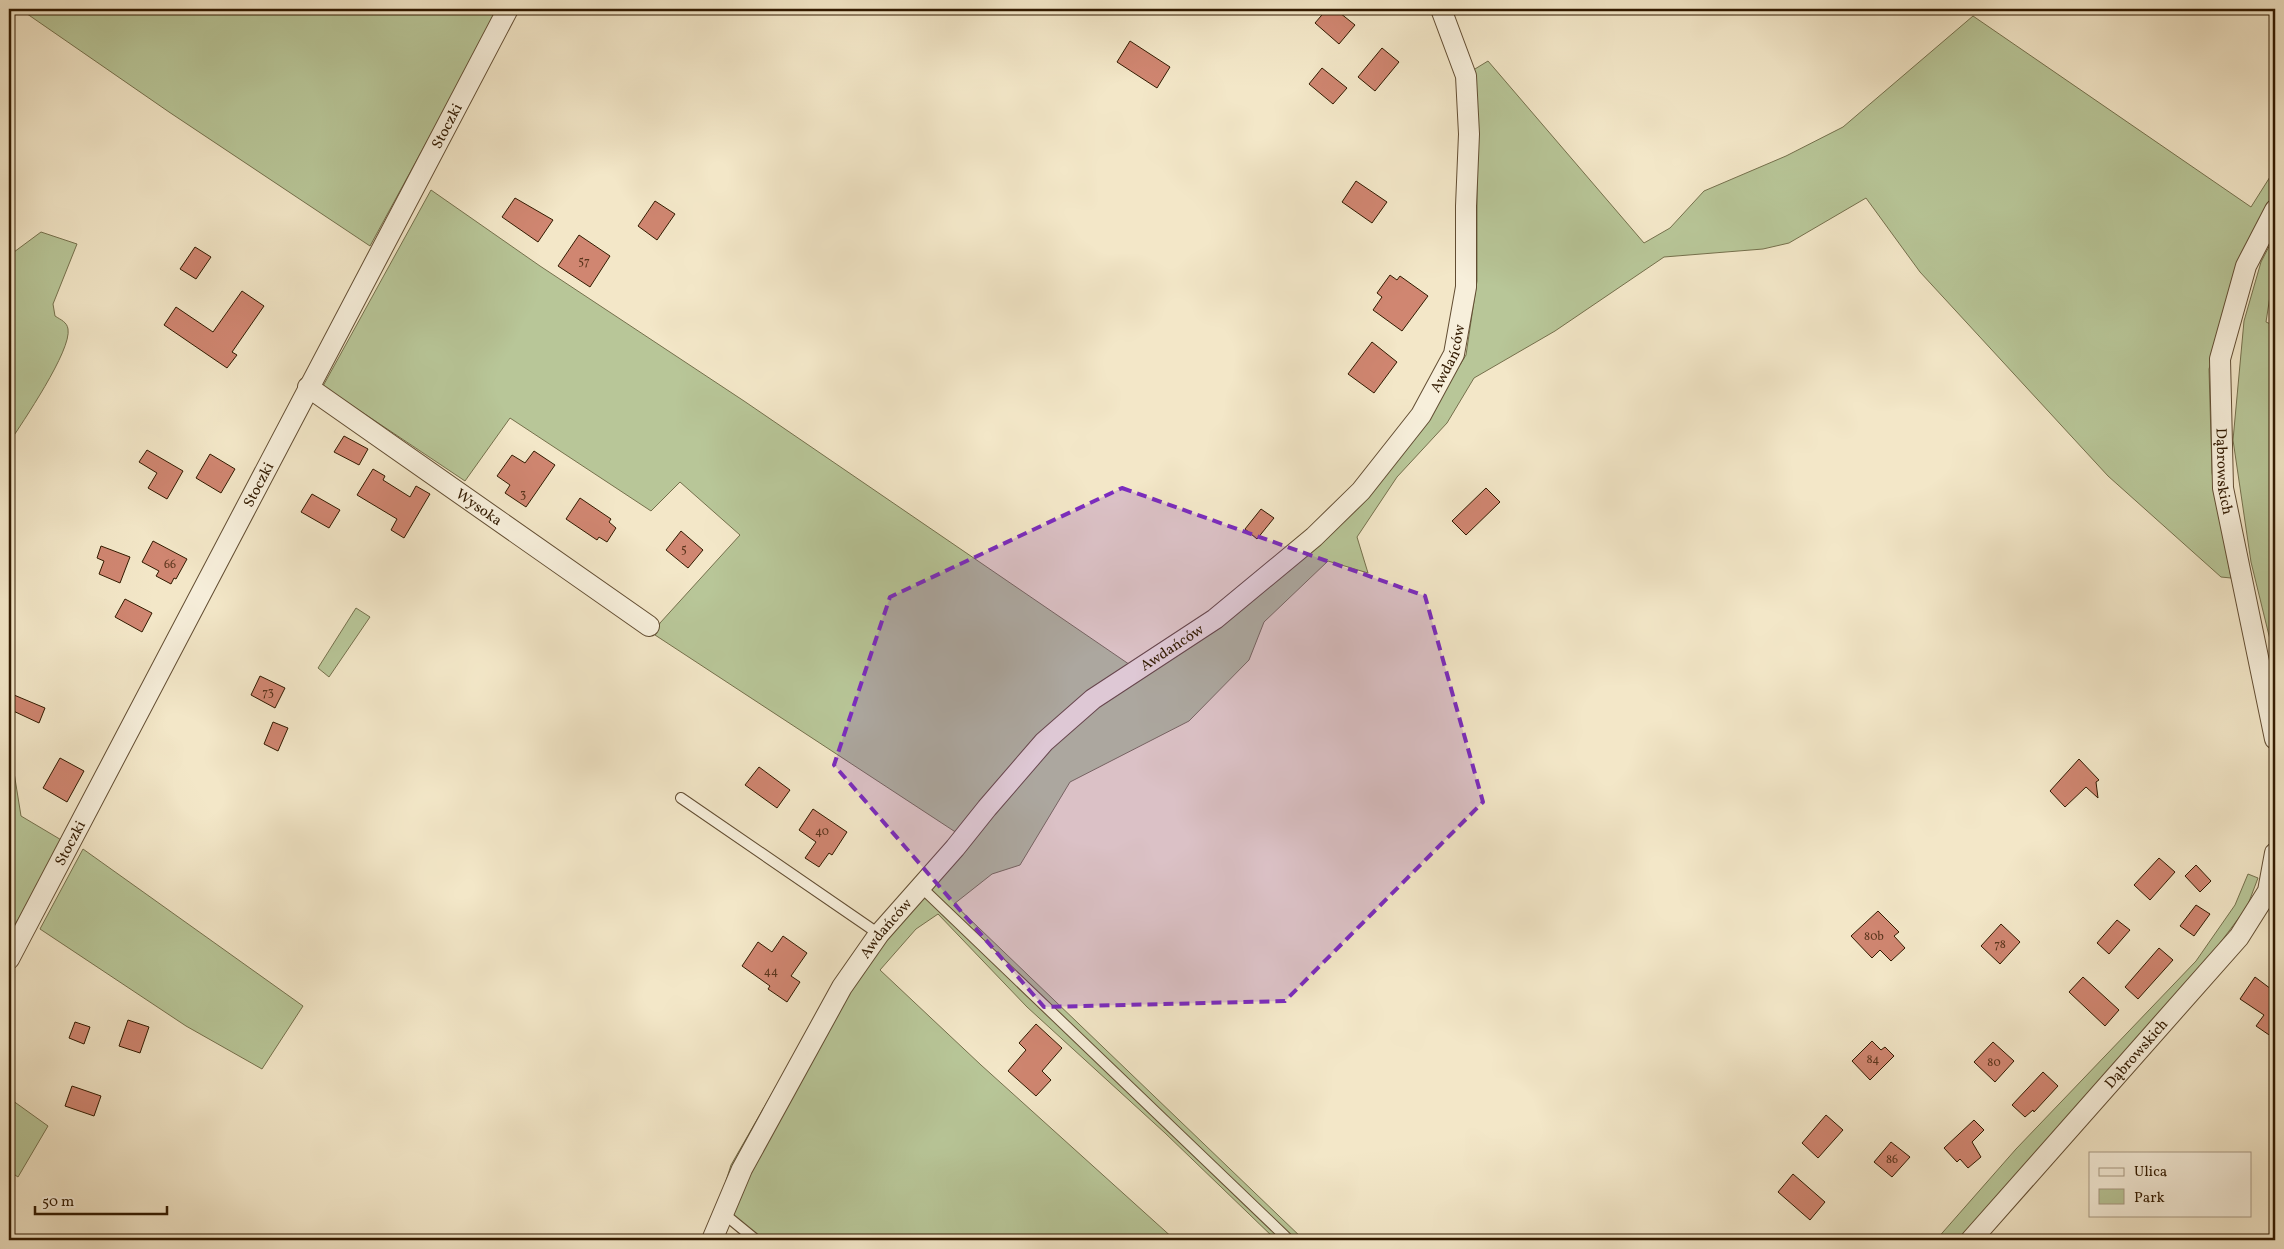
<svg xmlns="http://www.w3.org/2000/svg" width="2284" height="1249" viewBox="0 0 2284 1249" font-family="Vollkorn,serif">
  <rect width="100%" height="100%" fill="#f3e7c8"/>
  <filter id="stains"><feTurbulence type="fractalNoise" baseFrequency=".004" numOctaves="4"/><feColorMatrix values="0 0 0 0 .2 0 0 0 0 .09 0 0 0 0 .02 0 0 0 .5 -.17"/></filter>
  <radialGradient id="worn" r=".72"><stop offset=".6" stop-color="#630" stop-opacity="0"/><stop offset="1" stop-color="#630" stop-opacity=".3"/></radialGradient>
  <!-- green -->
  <g fill="#b8c698" stroke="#75704c">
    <path d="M20,9H499L370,246L169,112Z"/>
    <path d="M1973,16L2251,207L2275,169V197L2265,213L2224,316L2209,369L2212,473L2231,578L2221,577L2108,476L1920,272L1866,198L1789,243L1763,249L1664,257L1555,331L1474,378L1447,423L1397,477L1357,537L1368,573L1328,561L1264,622L1249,660L1189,721L1070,782L1020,865L992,874L954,904L1304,1240H1276L1165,1133L1027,1007L938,914L916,929L880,970L981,1065L1175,1240H763L719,1203L731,1165L806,1034L960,835L655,635L660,623L740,535L680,482L651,511L510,418L465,481L323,386L431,190L540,266L744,401L1139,671L1235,608L1439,399L1466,355L1477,281V131L1470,72L1488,61L1644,243L1670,228L1704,191L1786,156L1843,127Z"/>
    <path d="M41,232L77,244L53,304L55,316C61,320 67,322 68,329C72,350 22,423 9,443V402L12,395L9,382V267L14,252Z"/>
    <path d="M2275,235V284L2270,296L2266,322L2275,326V660L2251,562L2233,440L2244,321L2261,262Z"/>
    <path d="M356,608L370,617L329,677L318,668Z"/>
    <path d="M9,741L21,816L63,841L9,935Z"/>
    <path d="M83,849L303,1006L262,1069L186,1026L40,929Z"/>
    <path d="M2248,874L2258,878L2247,907L2202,967L1958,1240H1936L2016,1149L2196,961L2235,905Z"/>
    <path d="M9,1098L48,1126L18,1177L9,1171Z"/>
  </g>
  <!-- building -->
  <g fill="#d08671" stroke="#321a00">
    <path d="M1327,9H1335L1355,25L1339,44L1315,23Z"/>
    <path d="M1130,41L1170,67L1157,88L1117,62Z"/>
    <path d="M1382,48L1399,62L1375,91L1358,77Z"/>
    <path d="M1322,68L1347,88L1333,104L1309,84Z"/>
    <path d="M1356,181L1387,202L1372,223L1342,202Z"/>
    <path d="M515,198L553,220L538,242L502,217Z"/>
    <path d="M655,201L675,214L657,240L638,226Z"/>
    <path d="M579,235L610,256L590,287L558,266Z"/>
    <path d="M195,247L211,257L196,279L180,269Z"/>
    <path d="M1390,275L1397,280L1400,276L1428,296L1402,331L1373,310L1382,297L1377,293Z"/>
    <path d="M242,291L264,306L232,352L237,355L227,368L164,325L176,307L213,332Z"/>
    <path d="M1372,342L1397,362L1374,393L1348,374Z"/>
    <path d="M344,436L368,449L359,465L334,452Z"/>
    <path d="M147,450L183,471L167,499L148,488L157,473L139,462Z"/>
    <path d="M534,451L555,465L526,507L505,493L510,485L497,476L512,455L525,463Z"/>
    <path d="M210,454L235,469L221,493L196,478Z"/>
    <path d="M373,469L385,476L383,480L410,497L416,486L430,494L404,538L391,530L397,519L357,495Z"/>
    <path d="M1486,488L1500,502L1466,535L1452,521Z"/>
    <path d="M312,494L340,510L329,528L301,512Z"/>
    <path d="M580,498L611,519L609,522L616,528L607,542L599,537L597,540L566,519Z"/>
    <path d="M1261,509L1274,518L1257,539L1245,529Z"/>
    <path d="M681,531L703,550L688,568L666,550Z"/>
    <path d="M153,541L187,559L176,579L174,578L171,584L156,576L159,571L142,562Z"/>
    <path d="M101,546L130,557L120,583L99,574L104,561L97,558Z"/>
    <path d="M125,599L152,613L142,632L115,617Z"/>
    <path d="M260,676L285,688L275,708L251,695Z"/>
    <path d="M14,695L45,708L39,723L9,709Z"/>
    <path d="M273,722L288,728L278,751L264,744Z"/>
    <path d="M60,758L84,771L67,802L43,788Z"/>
    <path d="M2079,759L2099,780L2096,782L2098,798L2086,787L2065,807L2050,791Z"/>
    <path d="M759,767L790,790L777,808L745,785Z"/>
    <path d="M813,809L847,832L832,855L829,853L819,867L805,858L816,842L799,830Z"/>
    <path d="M2159,858L2175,872L2150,900L2134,885Z"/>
    <path d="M2196,865L2211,881L2200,892L2185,876Z"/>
    <path d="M2196,905L2210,914L2194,936L2180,926Z"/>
    <path d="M1878,911L1899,932L1894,936L1905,948L1891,961L1880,950L1872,958L1851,936Z"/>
    <path d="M2117,920L2130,930L2109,954L2097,943Z"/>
    <path d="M2001,924L2020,942L2000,964L1981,946Z"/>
    <path d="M783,936L807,953L791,976L800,982L787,1002L768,989L770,986L742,966L758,942L772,952Z"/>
    <path d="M2159,948L2173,960L2138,999L2125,987Z"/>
    <path d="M2083,977L2119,1010L2105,1026L2069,992Z"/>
    <path d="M2255,977L2275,992V1039L2256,1026L2264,1015L2240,999Z"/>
    <path d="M128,1020L149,1027L140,1053L119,1046Z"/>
    <path d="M75,1022L90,1027L84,1044L69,1038Z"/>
    <path d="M1036,1024L1062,1048L1042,1071L1051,1080L1036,1096L1008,1071L1026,1050L1019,1043Z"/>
    <path d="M1872,1041L1881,1050L1885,1047L1894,1056L1870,1080L1852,1061Z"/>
    <path d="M1993,1042L2014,1061L1995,1082L1974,1062Z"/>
    <path d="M2043,1072L2058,1086L2034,1112L2033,1110L2025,1117L2012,1105Z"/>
    <path d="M72,1086L101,1096L94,1116L65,1106Z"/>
    <path d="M1826,1115L1843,1130L1818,1158L1802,1143Z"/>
    <path d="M1974,1120L1984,1130L1972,1142L1981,1157L1968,1168L1960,1159L1957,1162L1944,1148Z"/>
    <path d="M1891,1142L1910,1157L1892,1177L1874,1162Z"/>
    <path d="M1793,1174L1825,1202L1810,1220L1778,1192Z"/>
  </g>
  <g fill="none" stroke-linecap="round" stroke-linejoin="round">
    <!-- lane casing -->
    <g stroke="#624d32" stroke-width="12">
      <g id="lane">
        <path d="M681,798L879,934"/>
        <path d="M921,887L1289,1240"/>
        <path d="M723,1213L756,1240"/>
      </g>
    </g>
    <!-- street casing -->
    <g stroke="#624d32" stroke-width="22">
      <g id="street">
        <path id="s1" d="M2275,210L2246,266L2220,359L2223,488L2275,739"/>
        <path id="s2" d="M308,387L649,626"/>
        <path id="s3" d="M9,959L508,9"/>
        <path id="s4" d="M712,1240L742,1169L842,987L879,934L955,848L987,808L1044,742L1093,699L1215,619L1314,537L1361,491L1421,415L1454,354L1466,287V206L1469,134L1466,76L1441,9"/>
        <path id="s5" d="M1971,1240L2239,937L2268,891L2275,853"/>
      </g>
    </g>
    <!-- lane -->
    <use href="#lane" stroke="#f7efdb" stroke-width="10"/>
    <!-- street -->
    <use href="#street" stroke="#f7efdb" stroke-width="20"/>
  </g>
  <!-- marked area -->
  <path fill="#7b2cbf" fill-opacity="0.2" stroke="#7b2cbf" stroke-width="4" stroke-dasharray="10 6" stroke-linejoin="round" d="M1122,488L1425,596L1483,802L1285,1001L1044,1007L834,765L890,597Z"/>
  <g text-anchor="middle" stroke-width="4" stroke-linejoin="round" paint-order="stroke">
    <!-- number labels -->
    <g font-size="12" fill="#5a351c">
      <text x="584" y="265">57</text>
      <text x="523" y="498">3</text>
      <text x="684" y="553">5</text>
      <text x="170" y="568">66</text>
      <text x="268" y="696">73</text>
      <text x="822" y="835">40</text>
      <text x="1874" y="940">80b</text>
      <text x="2000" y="948">78</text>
      <text x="771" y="975">44</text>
      <text x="1873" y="1063">84</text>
      <text x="1994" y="1066">80</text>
      <text x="1892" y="1163">86</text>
    </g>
    <!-- street labels -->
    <g font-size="15" fill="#321a00" stroke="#f7efdb">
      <text dy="5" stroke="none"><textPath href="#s3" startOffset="941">Stoczki</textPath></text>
      <text dy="5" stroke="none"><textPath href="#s4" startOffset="1168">Awdańców</textPath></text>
      <text dy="5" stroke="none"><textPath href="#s1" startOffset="272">Dąbrowskich</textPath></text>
      <text dy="5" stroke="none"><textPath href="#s3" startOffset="536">Stoczki</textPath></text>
      <text dy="5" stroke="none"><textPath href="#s2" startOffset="209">Wysoka</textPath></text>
      <text dy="5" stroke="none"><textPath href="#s4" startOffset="762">Awdańców</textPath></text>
      <text dy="5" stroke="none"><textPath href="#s3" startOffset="131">Stoczki</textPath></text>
      <text dy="5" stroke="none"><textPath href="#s4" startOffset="358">Awdańców</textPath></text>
      <text dy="5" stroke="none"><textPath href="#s5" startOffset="249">Dąbrowskich</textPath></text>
    </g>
  </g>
  <!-- margin -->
  <rect width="2284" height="1249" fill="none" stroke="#f3e7c8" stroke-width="30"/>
  <rect x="10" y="10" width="2264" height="1229" fill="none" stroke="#321a00" stroke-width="2.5"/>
  <rect x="15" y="15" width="2254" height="1219" fill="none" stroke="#321a00"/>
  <!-- legend -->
  <rect x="2089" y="1152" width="162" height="65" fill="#f7efdb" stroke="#a89a83"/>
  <rect x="2099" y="1168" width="25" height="8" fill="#f7efdb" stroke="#a89a83"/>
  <text x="2134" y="1176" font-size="15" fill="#321a00">Ulica</text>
  <rect x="2099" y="1189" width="25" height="15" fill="#b8c698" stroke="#a89a83"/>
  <text x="2134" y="1202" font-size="15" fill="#321a00">Park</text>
  <!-- scale -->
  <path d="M35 1206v8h132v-8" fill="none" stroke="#321a00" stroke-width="2.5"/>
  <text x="42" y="1206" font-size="15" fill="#321a00" stroke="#f7efdb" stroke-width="4" paint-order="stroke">50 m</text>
  <rect width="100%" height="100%" filter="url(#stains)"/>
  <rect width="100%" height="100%" fill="url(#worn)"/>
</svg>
